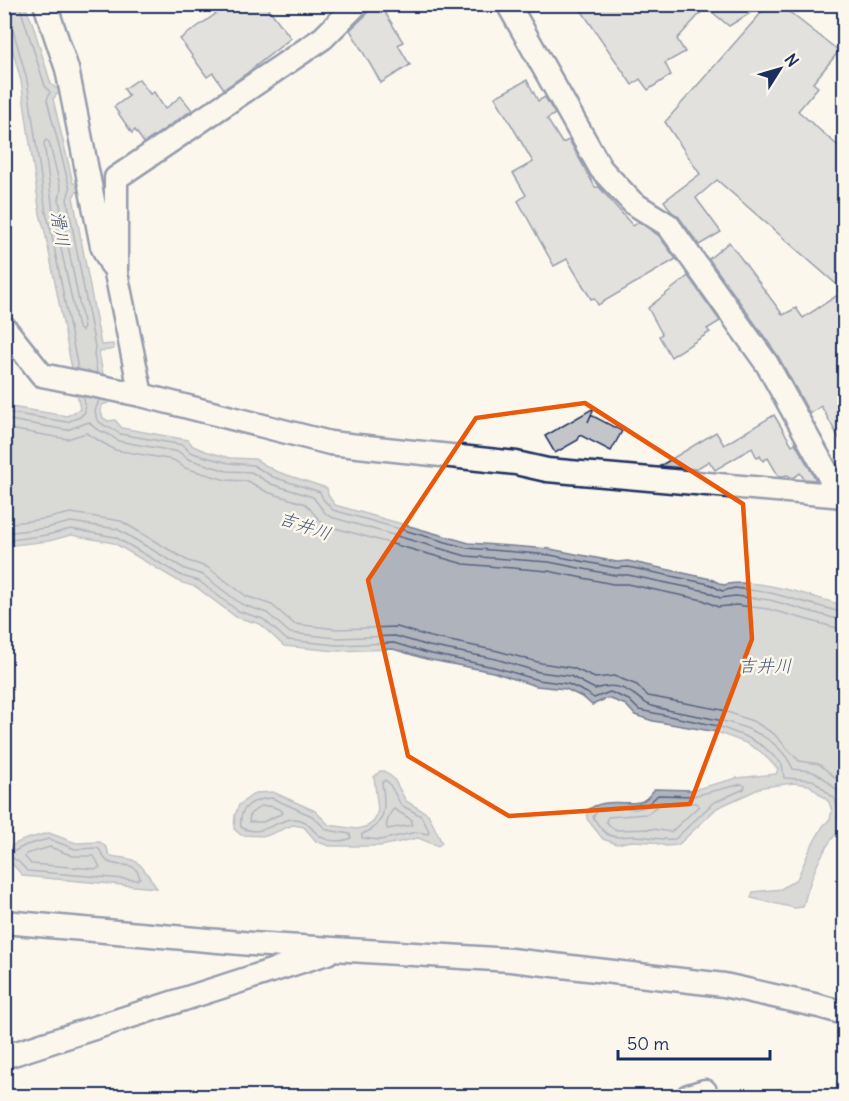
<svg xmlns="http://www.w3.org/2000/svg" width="849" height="1101" viewBox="0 0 849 1101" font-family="Delius,'Klee One',sans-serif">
  <rect width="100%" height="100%" fill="#fbf7ec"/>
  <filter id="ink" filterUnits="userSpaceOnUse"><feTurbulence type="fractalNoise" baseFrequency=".0167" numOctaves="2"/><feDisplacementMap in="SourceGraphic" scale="12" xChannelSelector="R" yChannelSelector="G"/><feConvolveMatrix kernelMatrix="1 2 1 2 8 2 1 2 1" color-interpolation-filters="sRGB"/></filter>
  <g filter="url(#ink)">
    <!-- water -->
    <g fill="#afb3bb" stroke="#747e96" stroke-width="1.5">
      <path d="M24,4L32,22L51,84L56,88L65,86L66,92L57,94L53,99L73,183L81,184L82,191L76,192L73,197L101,345L113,344L114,349L99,352L108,403L102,405L101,412L103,418L108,421L115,420L122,428L188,440L193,446L205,451L230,458L255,459L275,471L327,488L328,495L335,505L469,543L550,549L617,562L628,561L711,579L723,585C756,577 806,595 839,604L844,610V826C822,845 810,879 803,907L795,908L751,898L753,892L781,889L797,879L811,847L823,826L830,819L832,811L829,802L809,785L793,783L763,787L717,808L678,845L666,846L652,842L631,841L617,844L603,839L587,819V811C604,795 633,808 644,800C648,798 652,792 655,789L693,790L737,778L776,774L778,769L760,751L746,743L717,732L653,721L635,715L626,705L608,698L592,705L584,698L566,689L536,686L493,672L426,659L393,649L336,651L284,646L260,624L236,617L196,587L180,582L114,543L71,535L49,541L5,546L4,406L67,416L80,409L45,232L40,214L21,81L5,22V5Z"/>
      <path d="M380,771H384L394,779L406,801L428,814L442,843L438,846L418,838L381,846H329L316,841L304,827L293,825L266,836L241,835L234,829L235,815L239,805L255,793L273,792L315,811L329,825L357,829L368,826L374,821L378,810L374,777Z"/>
      <path d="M49,833L76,843L100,842L107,848L109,855C116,858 122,857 129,859C142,861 149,878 157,888L23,876L15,867L5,859V851C16,840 34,837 49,833Z"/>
    </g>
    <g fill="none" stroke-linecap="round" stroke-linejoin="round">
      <!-- shore -->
      <g stroke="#566483" stroke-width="1.5">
        <path d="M19,4L45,86L50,92L47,100L70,189L67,199L95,347L94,354L97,373"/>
        <path d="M4,25L9,26L13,30L27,80L46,213L51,231L78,369"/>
        <path d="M46,140L49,142L61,189L59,200L84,327L82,331L78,328L53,211L44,143Z"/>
        <path d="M99,400L95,411L97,420C104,427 111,427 120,434L183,445L190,452L202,456L229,463L253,465L273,477L320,492L323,499L333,510L467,548L550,555L616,568L628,567L709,584L722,591L735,588L771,593L844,613"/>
        <path d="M4,412L67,422L80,417L85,412L84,396"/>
        <path d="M4,419L67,430L89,422L96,429L110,435L118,441L179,452L188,459L227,471L251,472L271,484L313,497L325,513L331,517L466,556L549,562L614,575H628L706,591L720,598L735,596L770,600L844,621"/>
        <path d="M4,428L67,439L86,433L115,450L174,460L185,468L226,480L248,481L267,492L306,504L320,521L328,526L464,564L548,571L613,584H627L703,600L718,607L736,605L768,609L844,630"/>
        <path d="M4,524L44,519L71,513L121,521L188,561L207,567L246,596L272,605L294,624L337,629L397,627L431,637L498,651L541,663L573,668L595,678L614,676L637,685L648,696L722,710L755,722L774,734L799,761L819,764L844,785"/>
        <path d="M4,533L46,528L71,522L117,529L185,569L203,575L241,604L267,613L290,633L337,638L395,636L429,646L496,659L539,672L570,676L595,689C609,684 621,685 633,694C641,699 643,703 652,706C698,720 770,717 793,769C799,770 807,770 813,772C825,776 841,793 844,804"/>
        <path d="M4,541L47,535L71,529L115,537L182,576L199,581L238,611L263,619L287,640L337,645L394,643L427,653L494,667L538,680L568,684L587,693L594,698L610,692L629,700L639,710L718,726L749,738L764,747L782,764L784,778L813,780L835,799L838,810L837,820L844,821"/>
        <path d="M385,780L389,783L401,805L421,816L429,831L428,834L417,832L380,840L362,838V834C387,825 386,806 382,783Z"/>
        <path d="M742,784L745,786L744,789L713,803L675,839C661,841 647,835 632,836C624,836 617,839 609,835C602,832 597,823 593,817L597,811L622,807L635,809L645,807L658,795L693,796Z"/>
        <path d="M272,798L312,816L327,830L350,834L351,838C343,842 328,842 320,836C310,830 309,819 294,819C276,819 262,839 241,827C238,806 254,799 272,798Z"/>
        <path d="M661,803H696L699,806L671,832L652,829L617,830L611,827L606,821L608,817L647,814Z"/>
        <path d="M261,806H271L281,810L283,813L263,822H249L250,814Z"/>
        <path d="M394,809L412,820V825L387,829C385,824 390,812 394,809Z"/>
        <path d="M49,839L75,849L98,848C102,852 103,858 107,861C121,870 134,858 140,878L137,880L27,871L19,862L10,856L11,853L26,845Z"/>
        <path d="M50,847L73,856H94L100,867L97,869L31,864L25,857L26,854Z"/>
      </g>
    </g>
    <!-- building -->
    <g fill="#c3c5c9" stroke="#1b2f5e" stroke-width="1.5">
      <path d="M230,4H265L291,38L247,73L224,89L213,73L207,77L180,39Z"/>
      <path d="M370,4H380L403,42L398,45L410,65L381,83L350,30L367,14Z"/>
      <path d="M577,4H765L729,26L706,7L677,39L685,52L665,63L671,75L648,90L640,79L632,85Z"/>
      <path d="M769,4H779L839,51L813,83L818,87L798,111L844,151V447L821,406L810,414L778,356L709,259L729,242L783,315L796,308L803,318L844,291L717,180L696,198L721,232L699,245L679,217L671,211L664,201L700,174L665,122Z"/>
      <path d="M139,79L150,94L154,92L165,109L181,96L192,110L144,143L135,130L132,133L114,107L129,96L124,89Z"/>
      <path d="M527,80L538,101L545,97L555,114L547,119L562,143L569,140L595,187H599L633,226L639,222L659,236L676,259L598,305L594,298L591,299L567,259L554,266L518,201L526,195L513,173L533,162L495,97Z"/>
      <path d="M688,276L720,321L707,329L710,332L671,357L659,336L662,334L648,308Z"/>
      <path d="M594,408L588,422L591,415L622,431L611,451L580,435L578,440L555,453L545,436Z"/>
      <path d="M774,415L792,445L795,443L816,480L804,479L800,473L793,478L787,475L779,477L768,458L763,461L760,456L757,458L752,448L715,470L709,461L696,469L660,466L716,432L724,445Z"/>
    </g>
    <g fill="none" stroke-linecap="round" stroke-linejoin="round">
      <!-- minor casing -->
      <g stroke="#1b2f5e" stroke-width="27">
        <g id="minor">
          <path d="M45,4L67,69L102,246L111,264"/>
          <path d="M508,4L601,169L633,203L668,225L767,364L840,496"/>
          <path d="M4,327L42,375L141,395L330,443L516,463L547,470L844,496"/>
          <path d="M141,395L116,273V178L323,38L357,4"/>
          <path d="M4,922L252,944L511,960L724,985L819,1006L844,1013"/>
          <path d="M4,1057L327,953"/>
          <path d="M688,1096L705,1091"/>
        </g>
      </g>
      <!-- minor -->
      <use href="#minor" stroke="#fbf7ec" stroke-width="22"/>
    </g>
  </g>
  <!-- marked area -->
  <path d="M0 0H849V1101H0ZM585,403L743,504L752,639L690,804L509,816L408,756L368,580L476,418Z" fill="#fbf7ec" fill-opacity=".55" fill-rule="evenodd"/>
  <path fill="none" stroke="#e8590c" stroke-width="4.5" stroke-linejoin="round" d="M585,403L743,504L752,639L690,804L509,816L408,756L368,580L476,418Z"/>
  <g text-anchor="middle" stroke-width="5" stroke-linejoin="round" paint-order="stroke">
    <!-- water labels -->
    <g font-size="18" font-style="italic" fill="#47577a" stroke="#fbf7ec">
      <text transform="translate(60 229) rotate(80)" y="6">滑川</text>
      <text transform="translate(305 526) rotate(19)" y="6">吉井川</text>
      <text x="765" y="672">吉井川</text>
    </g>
  </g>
  <!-- margin -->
  <rect width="849" height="1101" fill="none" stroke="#fbf7ec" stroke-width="24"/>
  <rect x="12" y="12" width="825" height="1077" fill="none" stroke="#1b2f5e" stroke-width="2" filter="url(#ink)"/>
  <!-- north arrow -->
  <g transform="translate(780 69) rotate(53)" stroke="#fbf7ec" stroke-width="4.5" paint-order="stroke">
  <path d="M0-4.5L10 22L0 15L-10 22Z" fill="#1b2f5e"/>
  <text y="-9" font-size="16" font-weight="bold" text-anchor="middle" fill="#1b2f5e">N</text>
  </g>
  <!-- scale -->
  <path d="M618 1050v9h152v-9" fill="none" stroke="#1b2f5e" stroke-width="3"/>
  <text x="627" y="1050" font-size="18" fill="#1b2f5e" stroke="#fbf7ec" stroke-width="4.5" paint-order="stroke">50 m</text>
</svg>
